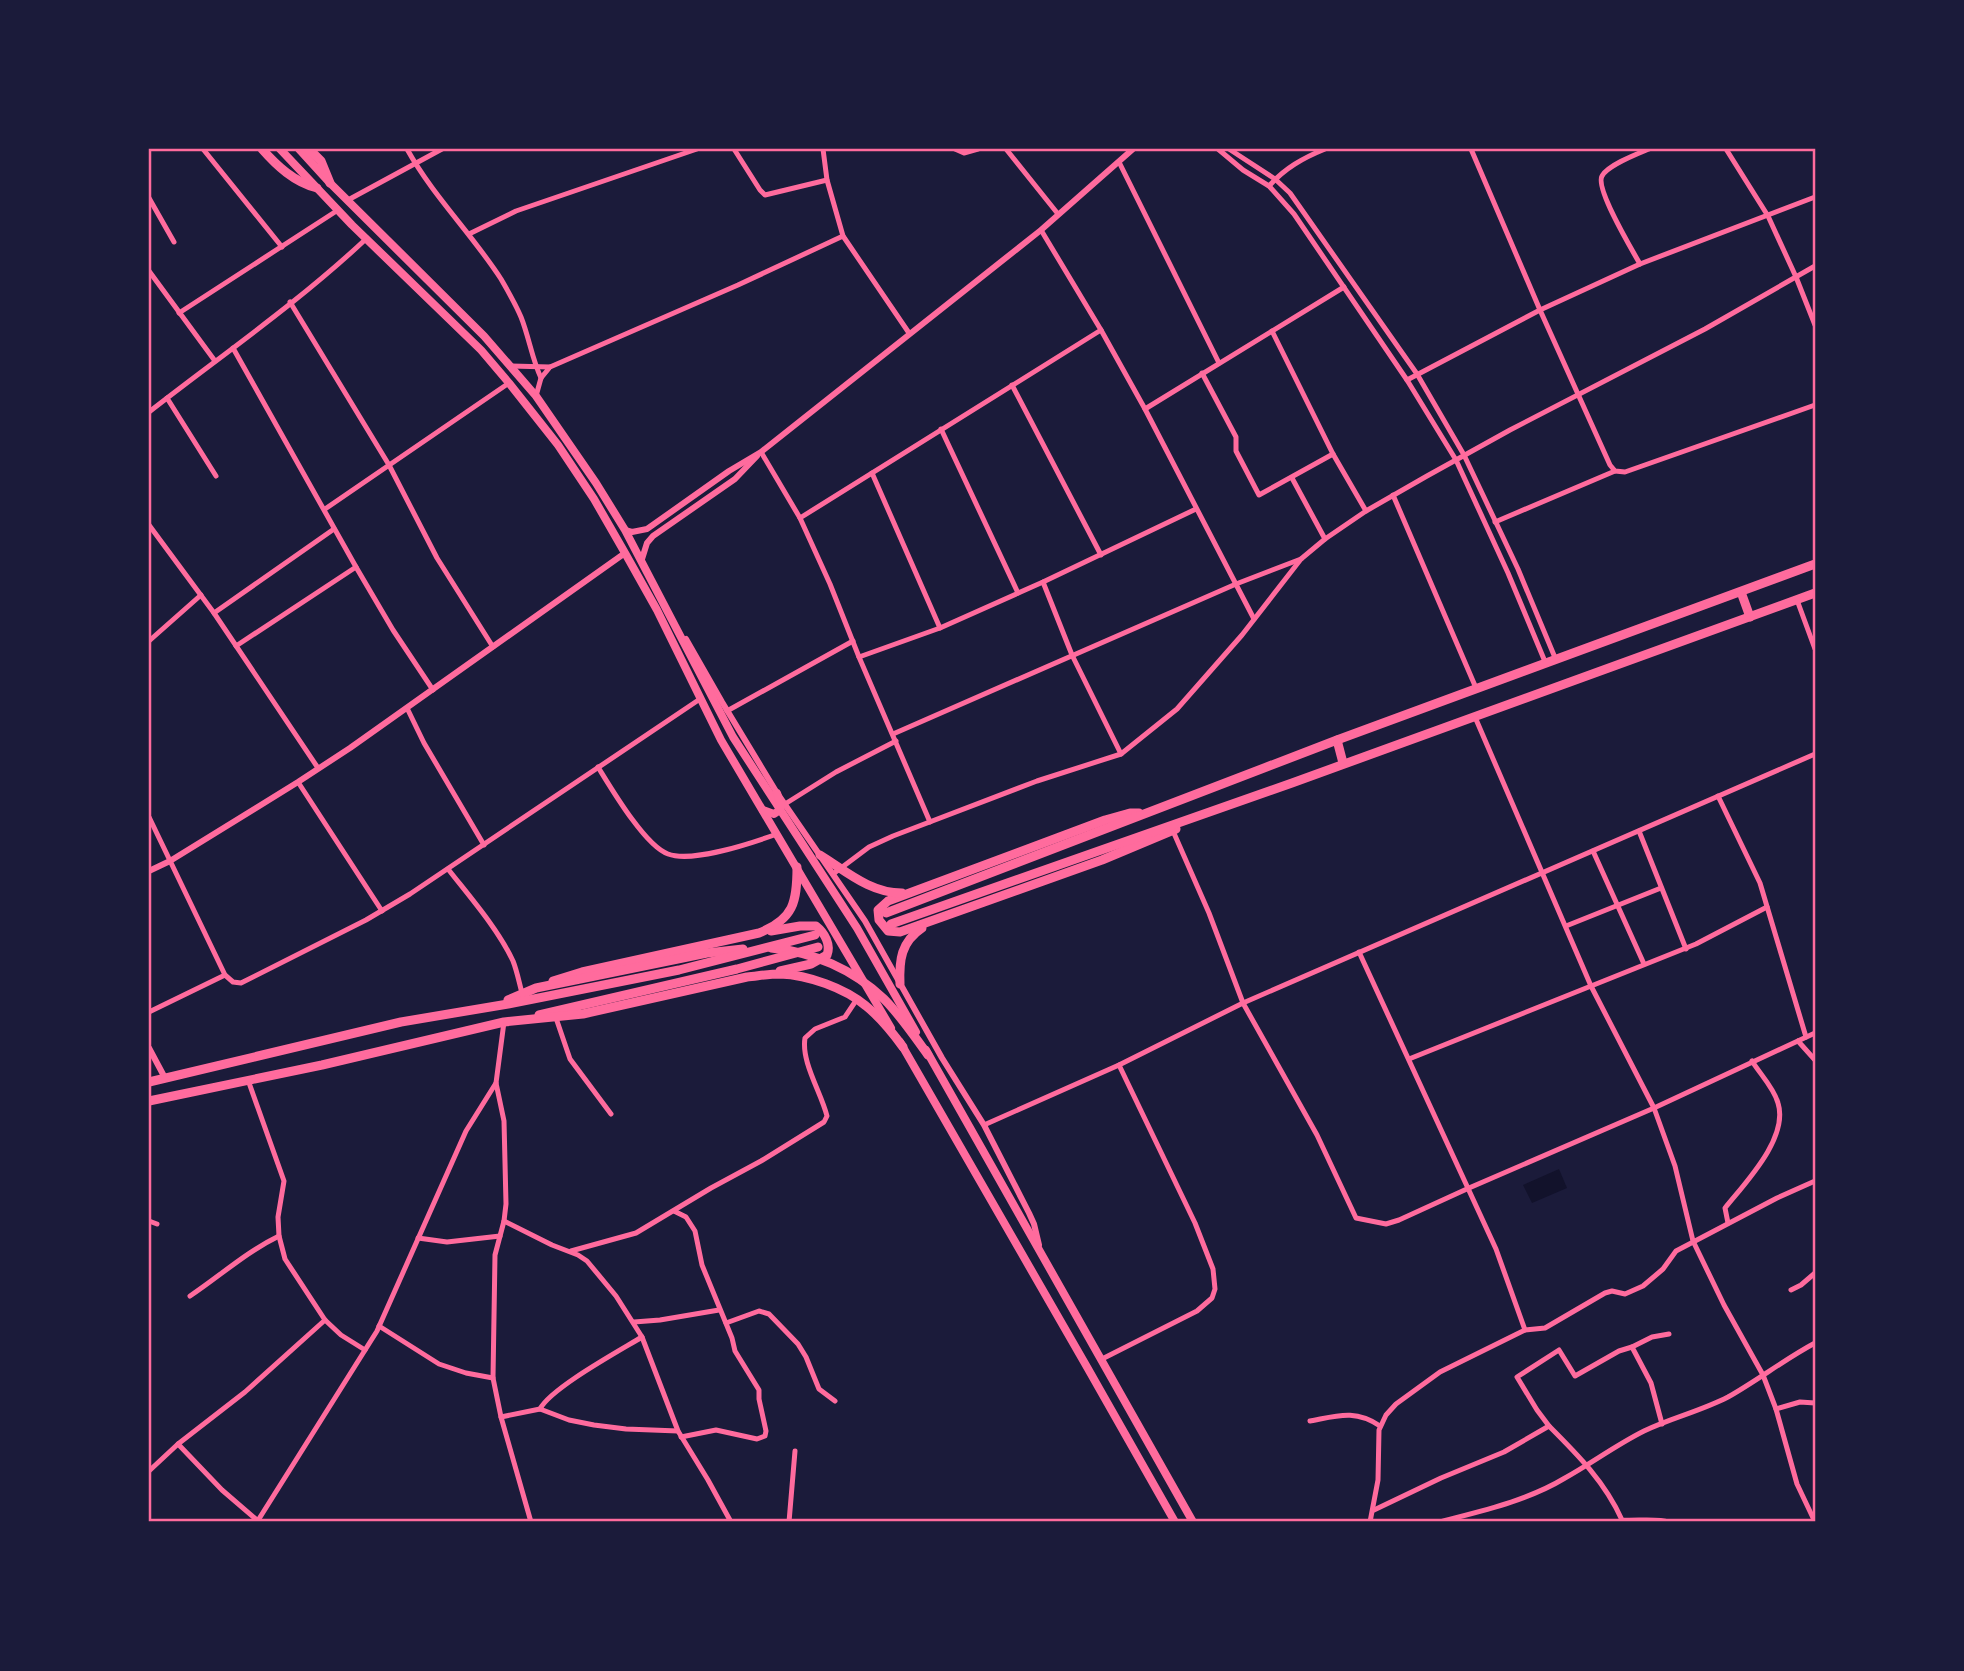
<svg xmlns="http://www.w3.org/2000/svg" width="1964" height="1671" viewBox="0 0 1964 1671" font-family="Barlow,sans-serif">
  <rect width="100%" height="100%" fill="#1b1b3a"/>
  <!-- water -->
  <path fill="#12122b" d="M1559,1169L1567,1188L1532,1203L1523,1185Z"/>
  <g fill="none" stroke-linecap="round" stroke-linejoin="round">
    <!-- minor -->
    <g stroke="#ff6b9d" stroke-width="5">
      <path d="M203,149L282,247"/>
      <path d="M407,149C433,196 472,234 501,279C508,291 516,305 521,317C529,337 532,359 541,378"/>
      <path d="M734,149L760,190L765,195L827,180"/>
      <path d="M823,149L827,180L843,236L909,333"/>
      <path d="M955,149L964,153L978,149"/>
      <path d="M1006,149L1058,214"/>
      <path d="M1218,149L1243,170L1269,186L1294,214L1407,380L1456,460L1508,573L1546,664"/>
      <path d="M1229,149L1275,179L1290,193L1417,374L1464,455L1518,569L1556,660"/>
      <path d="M1471,149L1540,310L1610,465L1615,471L1625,472L1815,405"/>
      <path d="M1726,149L1768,216L1796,277L1815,325"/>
      <path d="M1119,162L1219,363"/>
      <path d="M1269,186C1285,168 1303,158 1325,149"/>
      <path d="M149,198L174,242"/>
      <path d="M348,200L442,149"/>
      <path d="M1041,230L1101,330L1145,409L1254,619"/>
      <path d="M469,234L516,211L697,149"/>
      <path d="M1640,264C1632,250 1595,188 1602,176C1608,165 1637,154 1649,149"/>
      <path d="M149,271L215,361"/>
      <path d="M290,302L389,465L437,558L493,647"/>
      <path d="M179,313L338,210"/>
      <path d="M1272,331L1333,454L1366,511"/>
      <path d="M233,348L356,567L393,630L433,690"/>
      <path d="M511,366L550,367"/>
      <path d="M1202,373L1236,437V451L1259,495L1333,454"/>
      <path d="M1407,380L1540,310L1640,264L1815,197"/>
      <path d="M1012,385L1101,555"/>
      <path d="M536,396L541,378L550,367L738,285L843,236"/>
      <path d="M167,398L216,476"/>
      <path d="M1145,409L1344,287"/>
      <path d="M149,412C222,355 299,302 367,238"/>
      <path d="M941,429L1018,593"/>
      <path d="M761,452L800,518L830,584L859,657L930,822"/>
      <path d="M872,473L940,628"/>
      <path d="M1292,478L1325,539"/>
      <path d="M1393,495L1476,688"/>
      <path d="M325,509L509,383"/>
      <path d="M800,518L1101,330"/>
      <path d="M1495,522L1615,471"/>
      <path d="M149,525L214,613L318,768"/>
      <path d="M1043,582L1072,655L1121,754"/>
      <path d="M1797,600L1815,649"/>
      <path d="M214,613L334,529"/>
      <path d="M149,641L201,595"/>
      <path d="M236,646L356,567"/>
      <path d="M859,657L940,628L1043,582L1196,509"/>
      <path d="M407,708L424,743L484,845"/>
      <path d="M727,711L853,641"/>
      <path d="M1475,717L1591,986L1654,1108L1675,1166L1693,1241L1724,1305L1763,1375L1776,1409L1797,1484L1815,1522"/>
      <path d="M893,734L1236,584L1301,559"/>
      <path d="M598,767C611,788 645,846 668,854C692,863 752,843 777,834"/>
      <path d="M298,782L382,911"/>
      <path d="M1718,796L1760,883L1806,1037"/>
      <path d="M785,804L836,772L896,741"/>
      <path d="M149,817L225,975L233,982L241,983L366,920L410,894L700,699"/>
      <path d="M1173,831L1209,913L1243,1003L1317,1135L1356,1218L1386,1224L1399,1220L1469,1188L1654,1108L1815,1033"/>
      <path d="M1639,831L1686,949"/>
      <path d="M1593,851L1644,964"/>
      <path d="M448,869C470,897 498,929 513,961C517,971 519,982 522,993"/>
      <path d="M833,874L869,847L893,836L1037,781L1121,754L1177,709L1242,635L1301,559L1325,539L1366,511L1427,476L1510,430L1705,329L1815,266"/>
      <path d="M1566,926L1661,888"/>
      <path d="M1359,952L1496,1249L1525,1330"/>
      <path d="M149,1012L225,975"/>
      <path d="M556,1018L570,1059L611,1114"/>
      <path d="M504,1022L496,1083L504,1121L506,1204L504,1221L495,1255L493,1378L501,1417L531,1522"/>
      <path d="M1798,1041L1815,1060"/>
      <path d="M1409,1059L1696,944L1767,907"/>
      <path d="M248,1080L284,1181L278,1217L279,1236L285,1259L325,1320L341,1335L365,1350"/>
      <path d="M984,1125L1119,1065L1243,1003L1815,754"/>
      <path d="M674,1211L686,1217L695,1231L702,1265L732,1338L735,1351L759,1390V1399L766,1431L765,1436L757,1439L716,1430L681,1437"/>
      <path d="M149,1221L157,1224"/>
      <path d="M504,1221L552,1245L578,1255L587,1261L616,1296L642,1337L678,1431L708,1480L731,1522"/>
      <path d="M1728,1223L1725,1208C1745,1183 1789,1138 1778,1103C1774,1088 1760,1074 1752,1061"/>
      <path d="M418,1238L447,1242L500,1236"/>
      <path d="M571,1251L636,1233L711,1188L761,1161L824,1122L827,1116C821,1092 801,1062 805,1038L815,1029L845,1017L857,999"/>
      <path d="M1791,1290L1801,1285L1815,1273"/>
      <path d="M190,1296C220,1276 246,1252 279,1236"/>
      <path d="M634,1322L660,1320L719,1310"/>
      <path d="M726,1323L759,1311L769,1314L798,1344L806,1357L819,1389L835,1401"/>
      <path d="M379,1326L439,1364L466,1373L493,1378"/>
      <path d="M1102,1359L1197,1311L1212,1298L1215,1289L1213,1269L1195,1223L1119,1065"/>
      <path d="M540,1409C551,1388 619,1351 642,1337"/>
      <path d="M1776,1409L1800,1402L1815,1403"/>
      <path d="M501,1417L540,1409L569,1420L594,1425L626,1429L678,1431"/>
      <path d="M1310,1421C1337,1416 1355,1409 1380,1426"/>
      <path d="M1662,1424L1651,1383L1632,1347L1652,1337L1669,1334"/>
      <path d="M1549,1426L1537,1410L1517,1377L1559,1350L1575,1376L1619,1351L1632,1347"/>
      <path d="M178,1444L222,1490L258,1521"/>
      <path d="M149,1471L178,1444L245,1392L325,1320"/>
      <path d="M1374,1510L1441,1478L1504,1452L1549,1426C1578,1455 1605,1482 1622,1520C1635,1521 1659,1518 1668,1522"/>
      <path d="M257,1522L377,1331L466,1131L496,1083"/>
      <path d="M789,1522L795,1451"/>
      <path d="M1370,1522L1378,1480L1379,1430L1386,1415L1396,1404L1440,1372L1525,1330L1545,1328L1605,1293L1612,1291L1625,1294L1643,1286L1663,1269L1676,1251L1777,1198L1815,1181"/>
      <path d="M1439,1522C1481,1511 1527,1501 1565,1478C1592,1463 1616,1445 1644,1431C1671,1418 1701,1411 1728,1397C1758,1380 1785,1359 1815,1343"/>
    </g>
    <!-- tertiary -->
    <g stroke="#ff6b9d" stroke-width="6">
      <path d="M625,530L632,532L647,529L729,471L761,452L1041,230L1133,149"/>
      <path d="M642,559L647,543L653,536L735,479L757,456"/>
      <path d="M686,639L722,702L777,793L865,921L942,1058L984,1125L1029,1213L1034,1224L1039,1245"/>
      <path d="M149,871L170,861L298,782L350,748L625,553"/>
      <path d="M149,1048L165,1078"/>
    </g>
    <!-- primary -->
    <g stroke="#ff6b9d" stroke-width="8">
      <path d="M280,149L352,225L481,350L509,383L558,445L594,499L625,553L657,610L721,740L891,1028"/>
      <path d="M299,149L330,183L484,336L536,396L596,483L625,530L733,737L857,928L916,1032"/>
      <path d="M763,810L774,814L780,810L781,805L777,793"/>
      <path d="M900,1042L1087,1367L1175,1522"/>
      <path d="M926,1050L1193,1522"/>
    </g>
    <!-- trunk -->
    <g stroke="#ff6b9d" stroke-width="9">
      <path d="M262,149C277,166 294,182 317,188"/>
      <path d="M309,149L321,161L330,183"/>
      <path d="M1741,592L1750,617"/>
      <path d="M1337,740L1343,763"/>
      <path d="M1139,813H1130L1105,820L888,901L878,910L879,920L888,931L900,932L1102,860L1176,829"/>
      <path d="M820,855C846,871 870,893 902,893"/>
      <path d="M886,913L1337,740L1815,564"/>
      <path d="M891,924L1292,783L1815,593"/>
      <path d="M771,931L800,926H816C825,933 831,945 827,955L811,964L780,971"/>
      <path d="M771,948C813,952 853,969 884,999C901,1016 914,1036 928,1055"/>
      <path d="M553,981L582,972L759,933C794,919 797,902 797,867"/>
      <path d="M900,984C899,960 901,942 922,928"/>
      <path d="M508,1000L536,988L707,953L743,949"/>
      <path d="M539,1015L737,969L818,947"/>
      <path d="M149,1082L401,1022L508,1004L679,970L815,935"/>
      <path d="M149,1101L322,1065L504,1022L583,1014L747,977C758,976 769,974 780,974C808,975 845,988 866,1006C880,1017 892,1032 903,1047"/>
    </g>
  </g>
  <!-- border -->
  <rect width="1964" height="1671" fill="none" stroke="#1b1b3a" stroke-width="301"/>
  <rect x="150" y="150" width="1664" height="1370" fill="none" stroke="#ff6b9d" stroke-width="2.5"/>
</svg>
